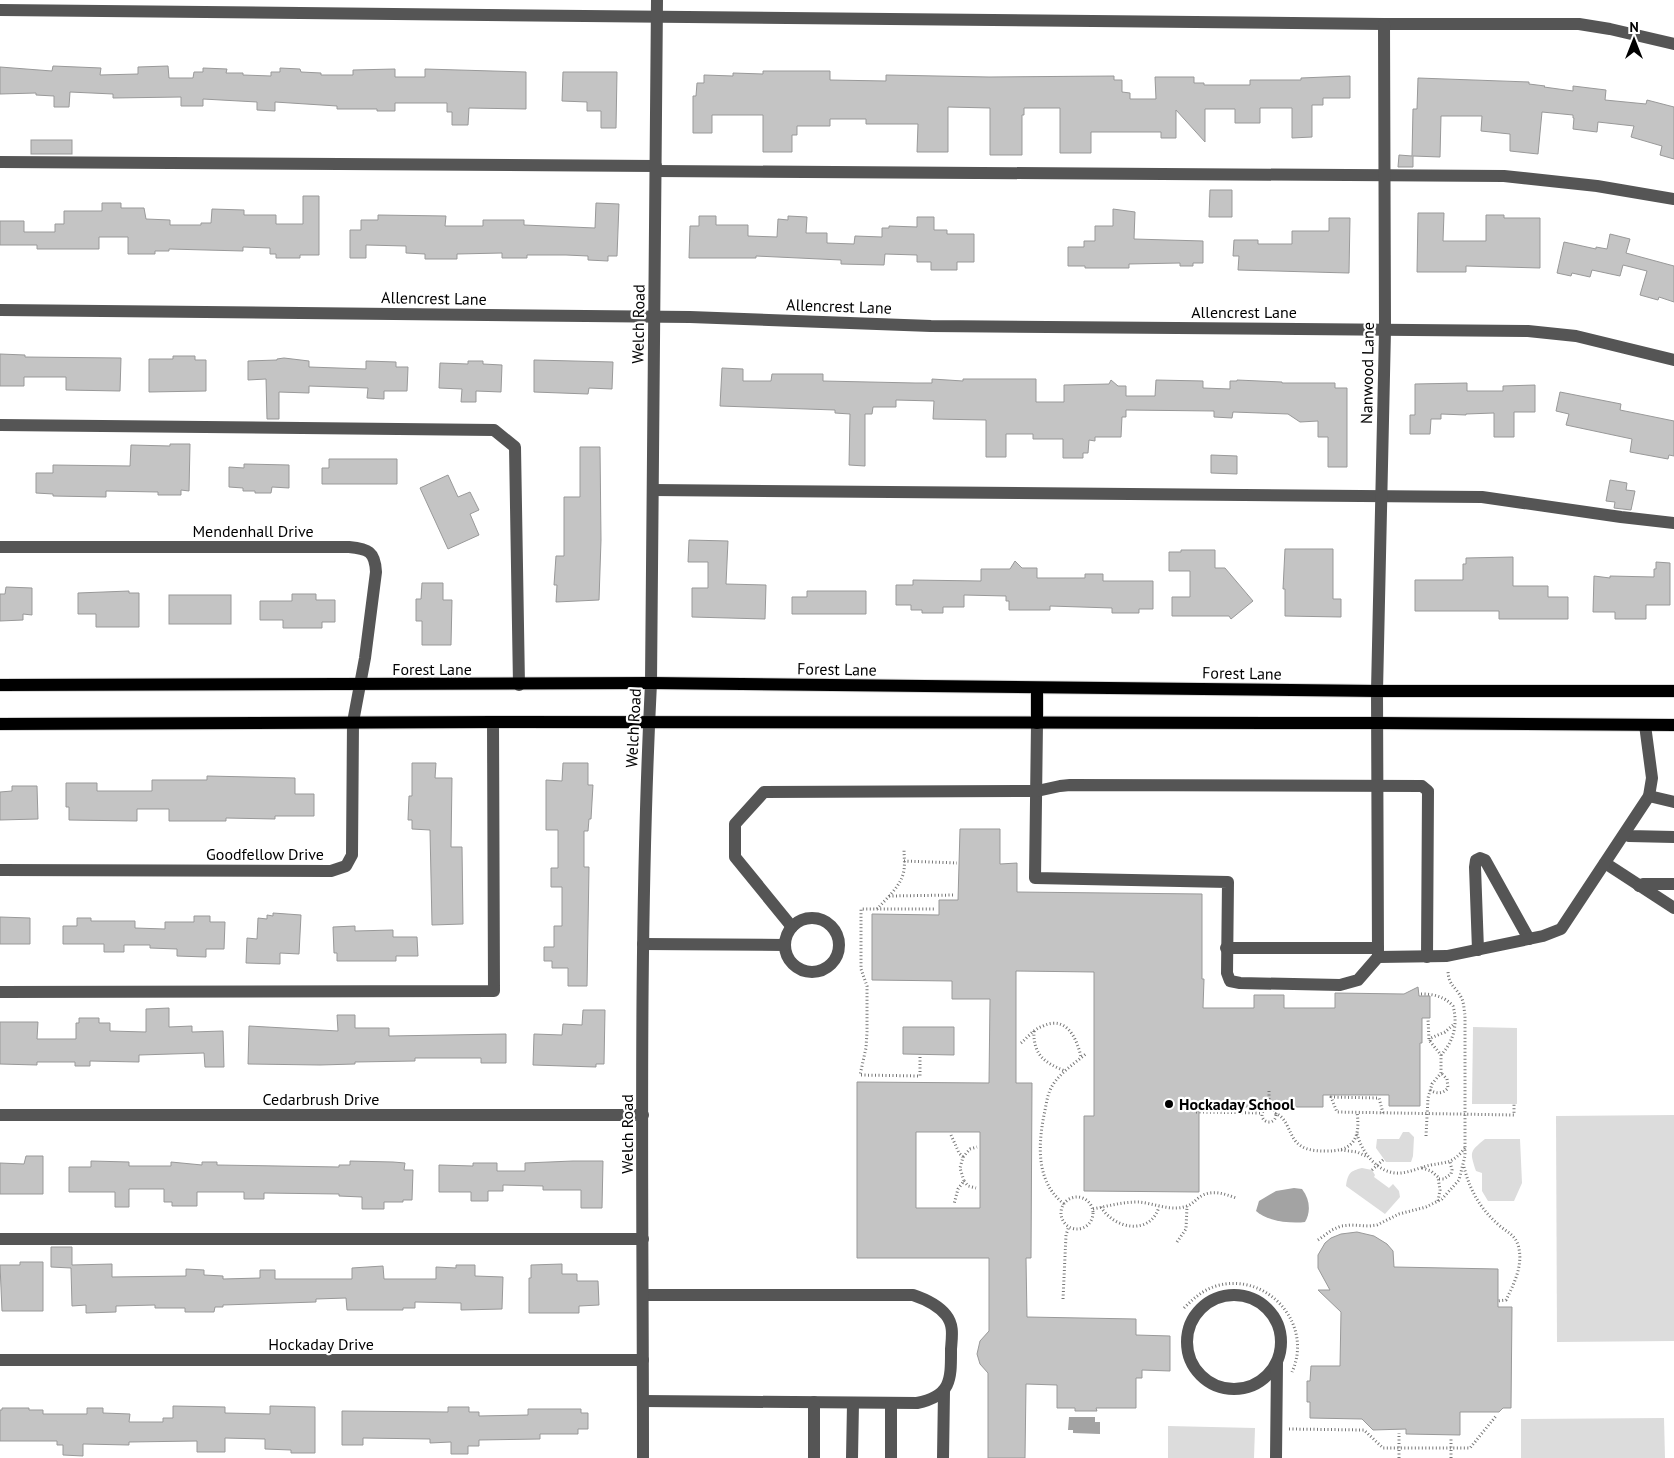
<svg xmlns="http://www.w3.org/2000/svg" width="1674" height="1458" viewBox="0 0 1674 1458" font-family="'PT Sans',sans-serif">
  <rect width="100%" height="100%" fill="#fff"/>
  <!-- green -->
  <g fill="#dcdcdc">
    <path d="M1473,1027L1517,1028V1104H1472Z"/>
    <path d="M1674,1115V1341L1557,1342L1556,1116Z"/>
    <path d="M1403,1132H1409L1414,1137L1413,1156L1411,1162H1386L1376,1148L1377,1139H1399Z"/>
    <path d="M1485,1139H1520L1522,1183L1514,1201H1488L1482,1191V1173L1476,1171C1470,1152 1469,1152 1485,1139Z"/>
    <path d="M1362,1168L1372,1170L1375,1175L1374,1177L1389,1188L1393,1184L1399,1191L1400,1197L1385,1214L1346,1186C1348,1173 1350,1171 1362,1168Z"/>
    <path d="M1664,1418L1665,1458H1521V1419Z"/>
    <path d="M1168,1426L1255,1428L1254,1458H1168Z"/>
  </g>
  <!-- water -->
  <g fill="#a3a3a3">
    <path d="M1294,1188L1302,1189C1310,1199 1311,1212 1305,1222C1291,1224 1266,1221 1256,1211L1259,1201L1276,1191Z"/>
    <path d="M1069,1417H1095V1422H1100V1434L1073,1433V1430H1068Z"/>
  </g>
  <!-- building -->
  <g fill="#c4c4c4" stroke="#999" fill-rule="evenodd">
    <path d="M53,66L101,68L100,75L138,74V67L168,66L169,78H193L194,72H203V68L227,69L226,73H243V75L271,76V72H280V68L300,69L301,72L321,73V75H353V70L395,69V77H425V69L526,72V109L469,108L468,125H452V112H447V103H395V111H377V109H337V106L275,102V111L257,110V102L203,99V106H181V97L113,98V94L70,92L69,107H54V96L36,95V93L0,94V67L52,71Z"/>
    <path d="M763,71H830V80L886,81V75L989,77L1114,76V80H1122V92L1130,93V99H1156L1155,77H1194V83H1204V85H1250V80H1301V78L1350,76V98H1323V105H1312V137L1292,138V108H1260V123H1235V109H1205V142L1176,110V138H1161V132H1091V153H1060V108H1024V115H1022V155H990V108L948,107V152H917L918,124H866V119H830V126H797V135H792V152H763V115H712V133H693V96H696L697,83H704V75L733,76V73L763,74Z"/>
    <path d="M563,72H617L616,128H601V111H587V102L562,101Z"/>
    <path d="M1418,78L1529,82V84L1545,86L1544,87L1573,91V86L1606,90L1605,100L1646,104L1647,100L1674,107V159L1660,155L1662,146L1631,137L1634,126L1598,122L1597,132L1573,129L1574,118H1573V115L1542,112L1538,154L1510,151V134L1481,131L1482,116H1441L1440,157L1413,156V167H1398L1399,155L1412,156L1413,109H1417Z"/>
    <rect x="31" y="140" width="41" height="14"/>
    <path d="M1210,190H1232V217H1209Z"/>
    <path d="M303,196H319V255H300V258H276V254H270V248L243,247V251L169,249V251H155V254H128V237H99V249H37V245H0V221H24V232H55V224H64V211H102V203H121V208H144L146,219L170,220V225H201V223H211L212,209L244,210V215H276V224H303Z"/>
    <path d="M596,203L619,204L617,256H608V261L588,260V256L566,255H527V258H502V253L457,254V259H425V254L406,253V246L366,245V258H350V230H361V220H378V215L446,216L445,226H483V220H524V225L595,228Z"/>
    <path d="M1113,209L1135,212L1134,239L1203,241V263H1193V266H1180V263L1129,264V268H1085V266H1068V247H1084V241H1095V226H1113Z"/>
    <path d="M1418,213H1444L1443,241H1486V215H1504V218H1540V268L1466,266V272H1417Z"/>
    <path d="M699,216H716V225H748V236L777,237L778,219L788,220V216L807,217L806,233H827V243L854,244L855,236L882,237V228H889V226L917,227V217H934V230H947V234H974V262H957V270H931V262H917V255L885,254L884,265L841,264V260L756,256V258H689L690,226H699Z"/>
    <path d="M1329,218H1350L1349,273L1238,270L1239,256H1233L1234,240H1258V244H1292V231H1329Z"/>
    <path d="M1610,234L1630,239L1626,253L1674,266V302L1659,297L1658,300L1640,295L1647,271L1623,265L1620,276L1592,270L1590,277L1572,273L1571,276L1557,273L1564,242L1596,249V247L1607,249Z"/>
    <path d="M0,354L25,355V357L121,358L120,391L66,390V377H24V386H0Z"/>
    <path d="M173,356H195V360H206V391L149,392V359H173Z"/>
    <path d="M284,358L309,361V367L366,369V361L396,362V367H408L407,391H384V399L367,398L368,388L309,386V393L279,392V419H267L266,379L248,380V361L277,360V359Z"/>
    <path d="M534,360L613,362L612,389L589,388L588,394L534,392Z"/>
    <path d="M468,361H483V364L502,365L501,392L476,391V402H461L462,389L439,388L440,363L468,364Z"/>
    <path d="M722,368L743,369V381H771L772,374H823V381L915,383H932V379L963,381V379H1036V402H1064V385L1109,384L1111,380L1118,386H1126V396H1155L1156,380L1203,381V388L1230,389V381H1237V380L1282,382V383H1335V388H1347V467H1328V437H1318V421L1300,422L1288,414L1233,412L1232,418L1214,417V411L1126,410V417H1122L1121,437H1095V441L1089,440L1088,453H1083V458H1063V439H1033V434H1006V457H986V420L933,419L934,401L896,400V407H873L872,414H865V466L849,465L850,414L835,413V410L720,406Z"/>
    <path d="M1467,383V391H1503V386L1535,385V412H1514V437H1494V413L1466,414V415L1441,414V419H1431L1430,434H1410V415H1415V384Z"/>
    <path d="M1560,392L1621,404L1620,410L1674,421V456L1669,455L1668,459L1630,452L1632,439L1566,425L1569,414L1556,411Z"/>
    <path d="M170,444H190L189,491L181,490V495H158V492L106,491V497L53,496V494L36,493V473H53V465L130,466L131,445L170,446Z"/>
    <path d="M580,447H600L601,540L599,600L556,602L557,585H554L556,556H564V497H580Z"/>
    <path d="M1211,455L1237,456V474L1211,473Z"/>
    <path d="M329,459H397V484H322V468H329Z"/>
    <path d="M244,464L289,465V488L272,487L271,493H255V491H243V488L229,487V467L244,468Z"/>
    <path d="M448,475L458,497L470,492L479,510L470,514L479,535L448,549L420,488Z"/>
    <path d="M1610,480L1627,483L1626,490L1635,491L1631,510L1614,508L1615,502L1606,501Z"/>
    <path d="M689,540L728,541L726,584L766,585L765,619L692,617V588H708V562H688Z"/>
    <path d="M1285,549H1333V599H1341V617L1285,616V589H1283Z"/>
    <path d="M1181,550H1215V568H1225L1253,601L1231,619L1229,616H1172V597H1190V571H1169V552H1181Z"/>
    <path d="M1513,557V586H1548V597H1568V619H1499V611H1415V580H1463V564H1466V558Z"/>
    <path d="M1015,561L1022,568H1037V578H1085V574H1103V581H1153V609H1139V613H1112V608L1050,606V610H1009V601H1006V596L964,595V607H943V613H922V610H911V605H896V585H913V580L981,581V569H1010Z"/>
    <path d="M1656,562L1670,563V605H1646V619H1615V612H1593L1594,576L1610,578V576L1654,577V569H1656Z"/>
    <path d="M422,583H443V600H452L451,645H422V621H416V599H421Z"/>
    <path d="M6,587L32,588V615L23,614V620L0,621V594H5Z"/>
    <path d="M129,591V593H139V627H96V614H78V593Z"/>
    <path d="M807,591H866V614H792V597H807Z"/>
    <path d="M292,594H316V600H335V622H322V628H283V620H260V601H292Z"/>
    <rect x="169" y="595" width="62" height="29"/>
    <path d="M412,763H436L435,778H452L451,847H462L463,924L432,925L430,830L412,829V820H408L409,796H412Z"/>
    <path d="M563,763H588V785H593L591,819H589L588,831H584V867H589L587,986H568V968H552V961H544V947H554V926H562V887H551V868H558V830H546V780L562,781Z"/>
    <path d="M207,776L295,778V794H314V816H275V819L226,818V821H169V809H137V821L69,820V807H66V783H97V791H152V780H207Z"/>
    <path d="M12,786H37L38,819L0,820V792L12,791Z"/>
    <path d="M960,829H1000V864L1017,863V892L1202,894V979H1204L1203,1008H1254V995H1284V1008H1335V993L1404,994L1418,987L1419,996H1430V1018H1422V1043H1420V1106H1389V1095H1323V1107H1199V1192L1084,1191V1116H1094V972L1016,971V1083H1032L1031,1258H1026L1027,1317L1136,1319V1335L1170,1336V1371L1142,1370V1378H1136V1408H1096L1097,1411H1075V1408H1057V1385L1026,1384L1025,1458H988V1373L980,1364L977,1354L980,1341L989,1331V1258H857V1082L989,1083L990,999H952V981L872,980V914L939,915V900H958ZM916,1132H980V1208H916Z"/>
    <path d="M273,913L301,915L299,954L280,953V964L246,963L247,938L257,939L258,918L267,919V915L273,916Z"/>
    <path d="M194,916H210V922H225L224,949H206V957L177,956V949L150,948V945H124V952H104V944H63V926H77V918H91V921H135V928L165,929V922H194Z"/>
    <path d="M0,917L30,918V944H0Z"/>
    <path d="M355,926V931L393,930V937H417L418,956H396V961H337V953H334L333,927Z"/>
    <path d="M169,1008V1027L192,1026V1032L223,1031L224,1067H205L204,1053L139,1055V1062L90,1061V1066H75V1062H37V1065L0,1064V1022H38L37,1039H76V1023H79V1018H99V1023H110V1031L146,1032V1009Z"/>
    <path d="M583,1010H605L604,1064H596V1067L533,1065L534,1034L562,1035L563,1024L582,1025Z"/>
    <path d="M337,1015H355V1028H389V1036L506,1034V1063H481V1058H415V1061L355,1062V1064L320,1065L248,1064L249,1026L338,1031Z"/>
    <path d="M903,1027H954V1055L903,1054Z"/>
    <path d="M26,1156H43V1194H0V1163L24,1164Z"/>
    <path d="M91,1161L129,1162V1166H171V1162L202,1165V1162H217V1165L339,1167V1165H350V1161L393,1162L405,1163L404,1170H413L412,1200H403V1202H384V1209H362V1197L339,1196V1194L264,1193V1199H244V1192H197V1206H172V1202H164V1189H129V1207H115V1192H69V1167H91Z"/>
    <path d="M573,1161H603L602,1208H581V1190H543V1186L503,1185V1191H488V1201H471V1192H439V1165L473,1166V1163H497V1171H525V1163Z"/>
    <path d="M1357,1232L1374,1236L1387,1244L1393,1251L1394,1267L1498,1269V1307H1512L1511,1408H1503L1499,1412H1460V1435L1406,1434V1429L1373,1430L1362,1419L1310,1418V1402H1307V1381H1310L1311,1366H1340L1341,1312L1318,1290H1330L1318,1268V1255L1325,1243L1331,1238L1341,1234Z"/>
    <path d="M51,1247H72V1265L112,1264V1277L186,1276V1269L204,1270V1275L223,1276V1279L260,1278V1270H275V1279H352V1268L383,1266L384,1279H436V1267L456,1268V1265H475V1276L503,1277L502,1309L461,1310V1303L415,1302V1308H403V1310H347L346,1298L316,1299V1302L223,1305V1307H215L214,1312H185V1308H155V1305L116,1306V1312L86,1313V1305L72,1306L71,1268L51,1267Z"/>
    <path d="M20,1262H43V1311H2L0,1265H20Z"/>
    <path d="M562,1264V1274H577V1281H598L599,1305L579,1306V1313H529V1278H531V1265Z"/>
    <path d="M173,1406L225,1407V1413L270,1414V1406L315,1407V1453H291V1450L265,1449V1439L225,1438V1452H197V1441L129,1442V1445L83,1444V1456L63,1455V1445H57V1441H0V1410H2V1408H29V1410H43V1414H87V1408H103V1413L130,1414L129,1422H163V1418H173Z"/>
    <path d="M448,1407H469V1412H479V1416L528,1415V1409H581V1413H588V1429H578V1434H540V1439L479,1440V1446H468V1454H451V1442L430,1443V1439L363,1438V1445H342V1411L448,1412Z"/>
  </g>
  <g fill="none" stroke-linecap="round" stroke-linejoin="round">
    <!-- major casing -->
    <g stroke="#dbdbdb" stroke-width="14">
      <g id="major">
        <path d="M0,685L651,683L1377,691H1674"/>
        <path d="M1037,688V723"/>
        <path d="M0,724L493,722L1377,723L1674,725"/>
      </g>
    </g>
    <!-- path -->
    <g stroke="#777" stroke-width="3" stroke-dasharray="1 2.5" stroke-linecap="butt">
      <path d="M904,861L957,863"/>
      <path d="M889,896L955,895"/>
      <path d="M877,909C887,898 902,885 904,870C905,863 904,856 904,849"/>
      <path d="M1421,994C1433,994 1444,996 1453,1006C1458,1024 1454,1041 1441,1055"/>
      <path d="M1034,1031C1033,1055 1045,1063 1065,1071"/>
      <path d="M1430,1041L1431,1038L1445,1032L1453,1025"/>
      <path d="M1021,1043C1028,1037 1034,1029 1043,1026C1067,1015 1077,1039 1081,1057"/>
      <path d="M920,1057V1076L860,1075L866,1048L867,1032V986L861,969V909H935"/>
      <path d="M1430,1090C1436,1094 1443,1094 1448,1088L1447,1079L1441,1073"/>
      <path d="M1269,1091V1108"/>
      <path d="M1232,1107V1113"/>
      <circle cx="1269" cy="1115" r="7"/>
      <path d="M1196,1112L1262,1113"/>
      <path d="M1275,1113C1290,1119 1288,1138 1301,1146C1307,1150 1316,1151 1324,1151C1352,1152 1361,1140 1357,1112"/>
      <path d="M1383,1113L1379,1098L1331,1097L1337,1112L1514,1115V1104"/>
      <path d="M1357,1134C1362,1153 1379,1175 1401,1173C1411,1172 1421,1167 1431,1165C1448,1162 1453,1163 1465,1148"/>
      <path d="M951,1135L959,1153L963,1157L960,1168L964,1181L958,1189L954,1204"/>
      <path d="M1426,1136L1428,1098L1432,1084L1441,1073V1055L1429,1040L1428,1019"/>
      <path d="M1341,1150L1357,1152L1368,1157"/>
      <path d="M963,1157L970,1149L977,1147"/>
      <path d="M1464,1167C1470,1191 1481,1210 1500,1226C1507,1232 1515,1235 1518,1245C1524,1264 1514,1284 1506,1300L1497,1301"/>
      <path d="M1422,1168L1431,1171L1438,1177L1440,1190L1438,1201"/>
      <path d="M1372,1170L1384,1159"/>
      <path d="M1439,1179H1444L1451,1174L1452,1170L1450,1162"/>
      <path d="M964,1181L968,1186L976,1188"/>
      <circle cx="1077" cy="1213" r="16"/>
      <path d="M1064,1204C1036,1182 1038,1146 1044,1115C1046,1106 1047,1096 1051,1088C1059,1073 1074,1064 1087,1053"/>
      <path d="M1101,1207C1114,1229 1150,1236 1159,1207"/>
      <path d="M1093,1209C1108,1206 1122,1202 1138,1202C1154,1203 1171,1212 1187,1206C1193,1204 1197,1198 1203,1195C1214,1190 1225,1194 1236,1198"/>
      <path d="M1318,1240L1332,1230L1341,1226L1351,1225L1369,1226L1377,1225L1399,1214L1426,1207L1442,1199L1459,1180L1465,1156V1015C1464,1010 1464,1004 1462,999C1456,986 1448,986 1448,970"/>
      <path d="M1177,1242L1186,1229L1187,1206"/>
      <path d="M1063,1299L1066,1235L1069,1226"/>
      <path d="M1184,1308C1194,1298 1203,1290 1216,1286C1267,1271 1314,1324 1292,1372"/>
      <path d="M1289,1429L1364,1430L1383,1448H1470L1496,1416"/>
      <path d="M1399,1458V1433"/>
      <path d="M1451,1458V1438"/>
    </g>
    <!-- minor -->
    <g stroke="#555" stroke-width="12">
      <path d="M0,10L1384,24H1579L1610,29L1674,44"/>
      <path d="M0,162L656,166"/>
      <path d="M656,171L1504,176L1597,186L1674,199"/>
      <path d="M0,310L690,317L931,326L1528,331L1576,336L1674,360"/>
      <path d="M0,425L494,430L515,447L519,685"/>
      <path d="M653,490L1482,497L1621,517L1674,523"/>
      <path d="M0,547H349C368,549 375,551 376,572L365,658L353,722L352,855L346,866L331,871L0,870"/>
      <path d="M1037,723L1035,878L1228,882L1227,973L1230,981L1240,983L1340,985L1358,980L1378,957L1377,691L1385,330L1384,24"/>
      <path d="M1649,796L1674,802"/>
      <path d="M1625,833L1629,836L1674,837"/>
      <path d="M1605,863L1674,908"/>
      <path d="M1639,886L1643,884H1674"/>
      <circle cx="812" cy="945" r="27"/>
      <path d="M792,927L735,857V824L764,792L1037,791L1060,786L1070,785L1422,786L1428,791L1427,957"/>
      <path d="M643,944L785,945"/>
      <path d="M1226,948H1378"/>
      <path d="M1478,950L1475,867L1476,860L1480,858L1485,860L1529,939"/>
      <path d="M1378,957L1447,956L1543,936L1561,929L1649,796L1652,778L1645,725"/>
      <path d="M0,992L494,991L493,722"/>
      <path d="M0,1115H643"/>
      <path d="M0,1239H643"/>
      <circle cx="1234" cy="1342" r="47"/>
      <path d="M643,1295H913C925,1299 937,1304 946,1315C954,1325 952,1336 951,1349C951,1379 952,1396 917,1403L643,1401"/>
      <path d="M0,1360H643"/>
      <path d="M814,1402V1458"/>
      <path d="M891,1403V1458"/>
      <path d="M643,1458C643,1200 638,941 651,683L657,0"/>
      <path d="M852,1458L853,1403"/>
      <path d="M943,1458L944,1391"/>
      <path d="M1276,1458L1277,1363"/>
    </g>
    <!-- major -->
    <use href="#major" stroke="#000" stroke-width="12"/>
  </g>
  <!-- markers -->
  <circle fill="#000" stroke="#fff" stroke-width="2" cx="1169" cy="1104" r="5"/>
  <g text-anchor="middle" stroke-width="4.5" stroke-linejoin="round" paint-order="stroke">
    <!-- street labels -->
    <g font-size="16" fill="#000" stroke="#fff">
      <text transform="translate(434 298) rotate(1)" y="6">Allencrest Lane</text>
      <text transform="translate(839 306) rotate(2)" y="6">Allencrest Lane</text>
      <text x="1244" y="318">Allencrest Lane</text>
      <text transform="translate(638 324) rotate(-89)" y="6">Welch Road</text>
      <text transform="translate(1367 373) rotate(-89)" y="6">Nanwood Lane</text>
      <text x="253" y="537">Mendenhall Drive</text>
      <text x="432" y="675">Forest Lane</text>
      <text transform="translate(837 669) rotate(1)" y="6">Forest Lane</text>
      <text transform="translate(1242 673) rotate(1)" y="6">Forest Lane</text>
      <text transform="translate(633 728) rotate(-87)" y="6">Welch Road</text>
      <text x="265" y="860">Goodfellow Drive</text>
      <text x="321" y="1105">Cedarbrush Drive</text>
      <text transform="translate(627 1134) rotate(-90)" y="6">Welch Road</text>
      <text x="321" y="1350">Hockaday Drive</text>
    </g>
    <!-- poi labels -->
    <g font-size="16" font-weight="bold" fill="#000" stroke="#fff" text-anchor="start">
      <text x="1179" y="1110">Hockaday School</text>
    </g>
  </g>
  <!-- north arrow -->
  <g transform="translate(1634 40)" stroke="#ffffff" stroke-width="4" paint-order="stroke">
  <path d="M0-4L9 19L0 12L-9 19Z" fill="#000000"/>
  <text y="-8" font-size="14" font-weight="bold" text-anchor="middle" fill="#000000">N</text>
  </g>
</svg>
